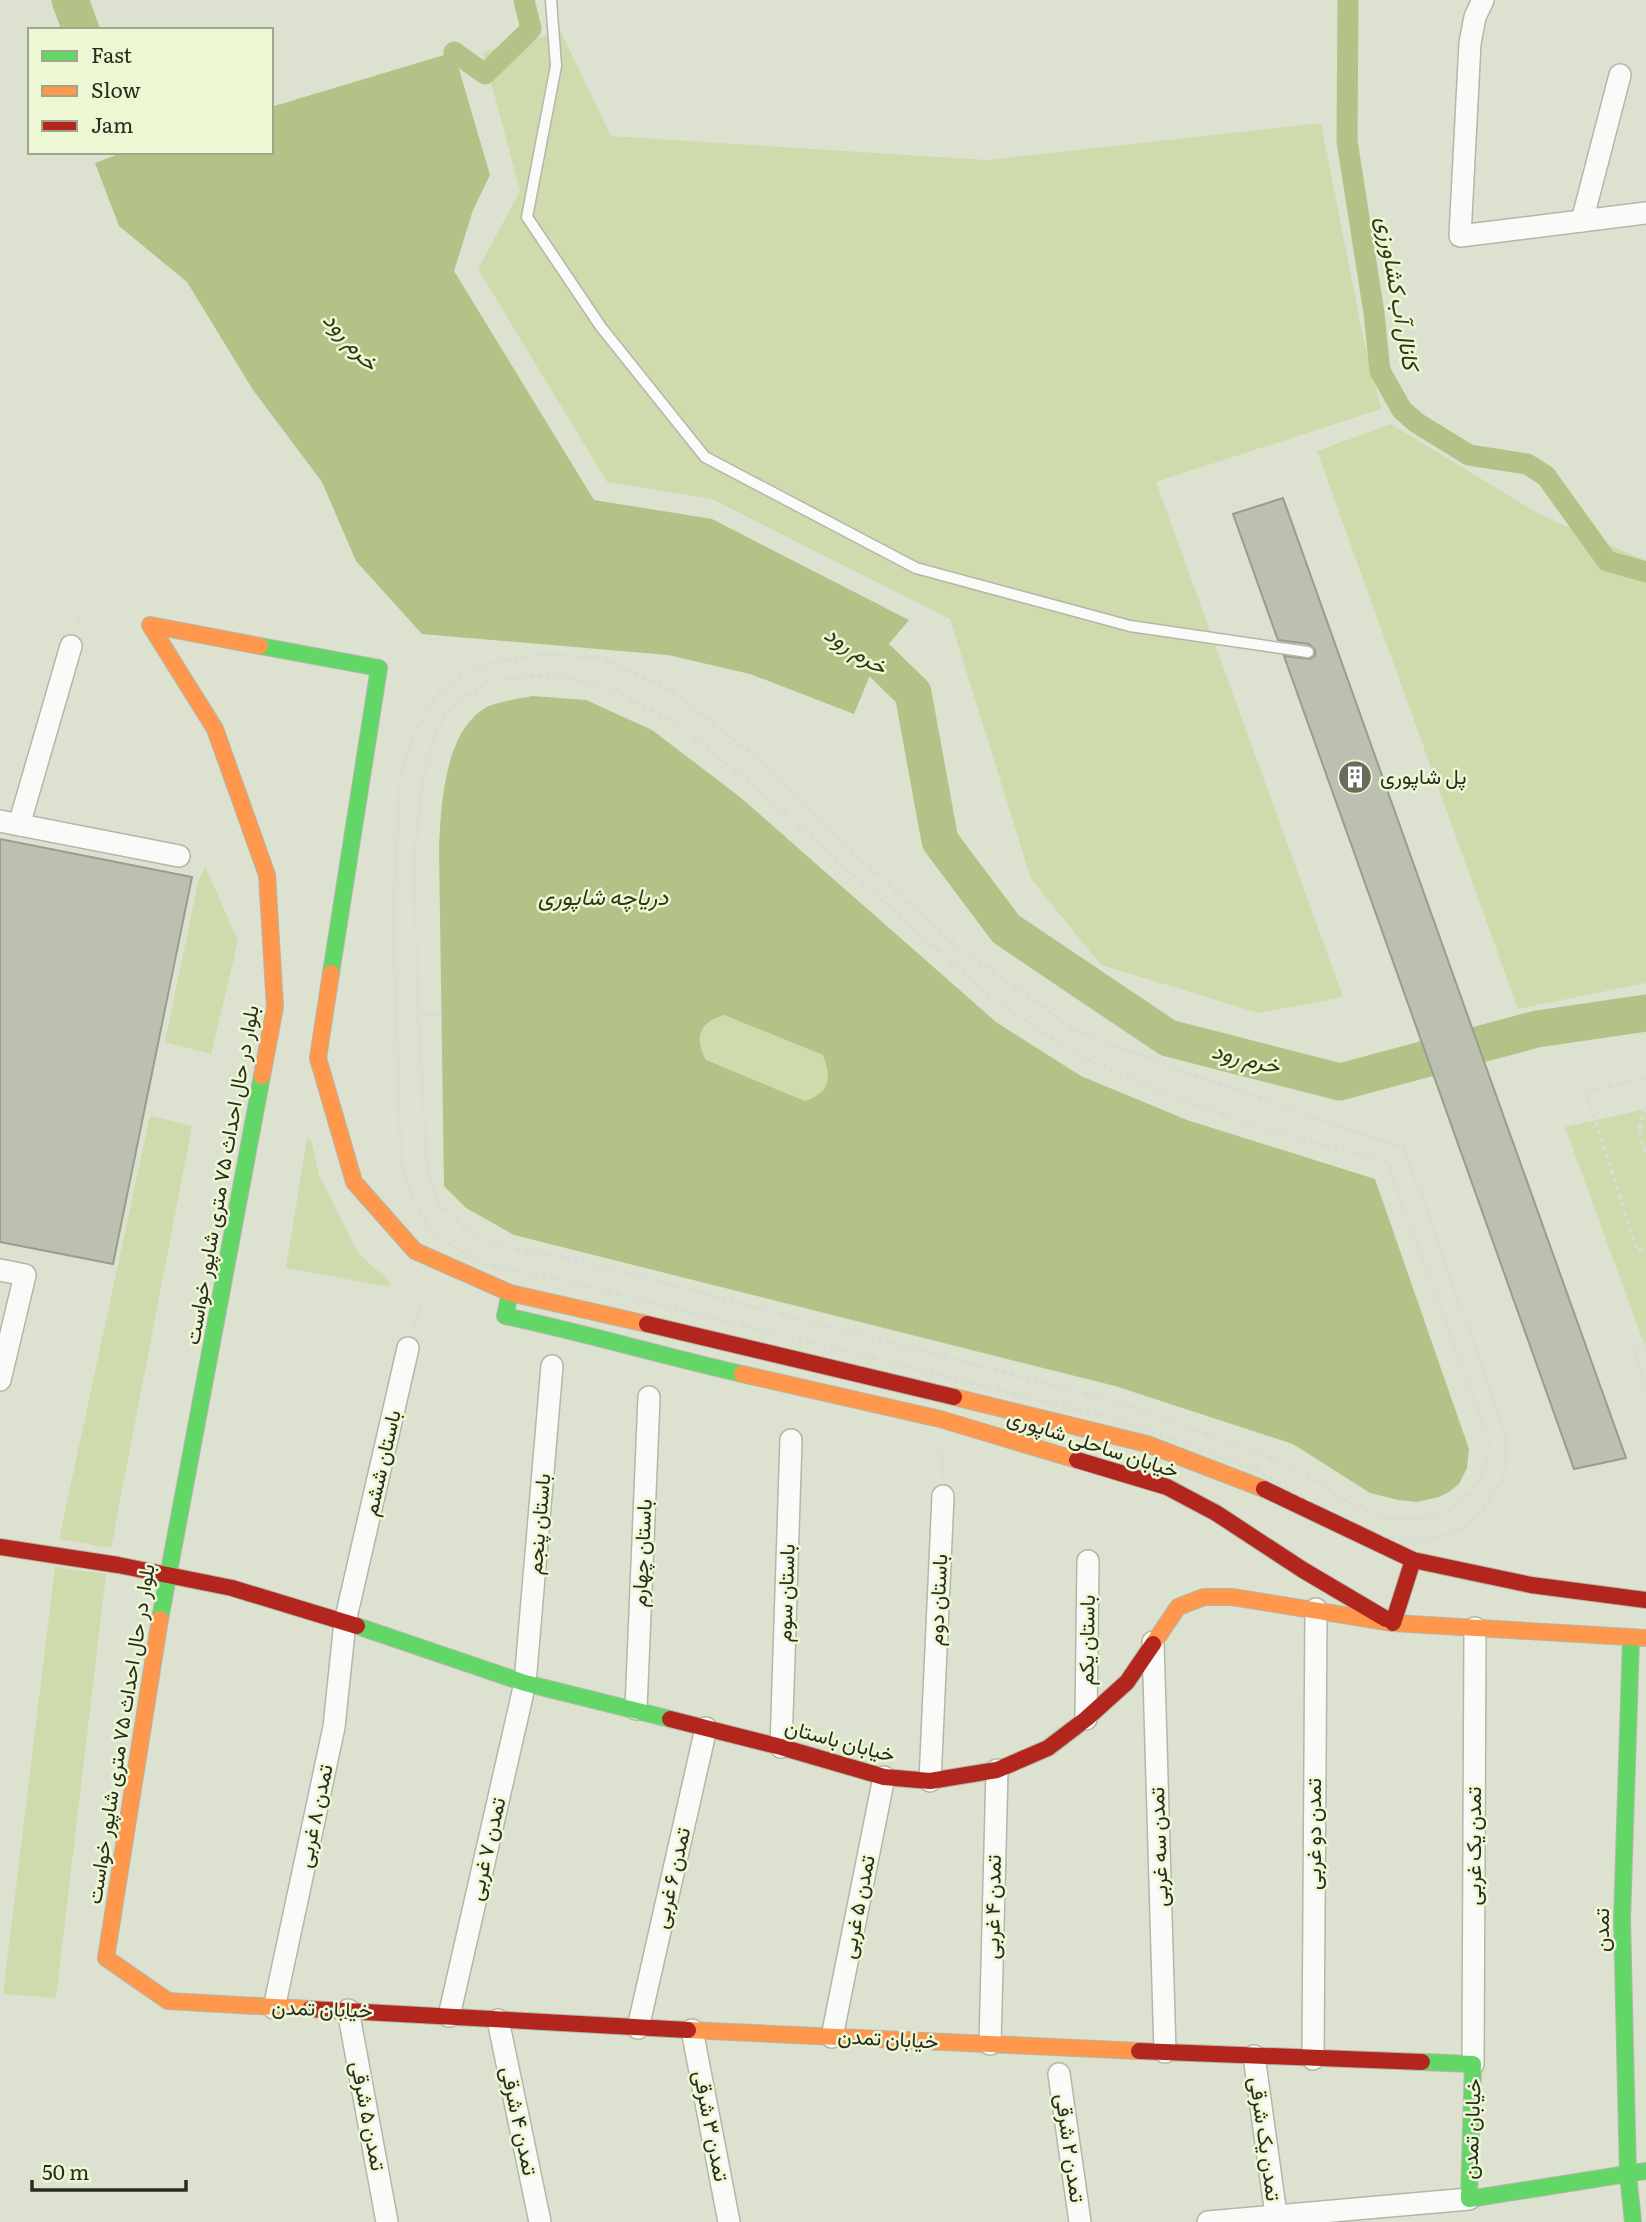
<svg xmlns="http://www.w3.org/2000/svg" width="1646" height="2222" viewBox="0 0 1646 2222" font-family="Literata,Vazirmatn,serif">
  <rect width="100%" height="100%" fill="#dce2cf"/>
  <!-- green -->
  <g fill="#d0dbad">
    <path d="M561,32L611,136L987,160L1321,123L1363,337L1381,409L1156,482L1343,997L1259,1013L1101,965L1031,879L950,619L712,499L607,482L478,269L520,191L483,52Z"/>
    <path d="M1391,424L1539,514L1646,561V983L1518,1009L1317,451Z"/>
    <path d="M205,866L238,941L211,1054L165,1042L198,882Z"/>
    <path d="M724,1015L824,1055C832,1080 830,1092 805,1101L706,1060C694,1037 699,1023 724,1015Z"/>
    <path d="M1646,1109V1349L1565,1127Z"/>
    <path d="M150,1116L192,1126L111,1548L59,1539Z"/>
    <path d="M307,1138L311,1139L319,1175L358,1253L390,1282L389,1287L286,1268Z"/>
    <path d="M55,1567L106,1574L56,1998L3,1994Z"/>
  </g>
  <!-- water -->
  <g fill="#b3c286" fill-rule="evenodd">
    <path d="M454,52L490,175L473,210L454,271L594,500L712,519L909,620L877,658L854,714L750,674L668,655L422,634L356,561L322,482L253,390L187,282L119,226L95,163L124,152H271V107Z"/>
    <path d="M532,696L586,700L652,730L740,797L996,1022L1081,1076L1187,1120L1375,1179L1469,1449L1467,1468L1459,1484L1449,1492L1439,1497L1417,1502L1398,1500L1370,1493L1293,1444L1115,1386L514,1235L466,1208L444,1186L439,849C441,806 444,728 489,706C502,701 519,699 532,696ZM724,1015L823,1055C832,1079 830,1092 805,1101L706,1060C694,1037 699,1023 724,1015Z"/>
  </g>
  <g fill="none" stroke-linecap="round" stroke-linejoin="round">
    <!-- canal -->
    <g stroke="#b3c286" stroke-width="21">
      <path d="M1348,0L1347,141L1374,313L1380,371L1402,410L1417,423L1469,455L1527,464L1546,476L1607,561L1646,572"/>
      <path d="M454,52L485,74L531,29L524,0"/>
    </g>
    <!-- river -->
    <g stroke="#b3c286" stroke-width="37">
      <path d="M70,0L81,30"/>
      <path d="M835,634L877,658L913,693L940,841L1006,929L1168,1038L1340,1082L1537,1029L1646,1013"/>
    </g>
  </g>
  <!-- building -->
  <g fill="#bcc0b1" stroke="#999d8f" stroke-width="2">
    <path d="M1283,498L1476,1039L1626,1458L1574,1469L1284,656L1310,659L1315,656V650L1309,644L1278,640L1233,514Z"/>
    <path d="M0,839L192,877L113,1264L0,1242Z"/>
  </g>
  <g fill="none" stroke-linecap="round" stroke-linejoin="round">
    <!-- lane casing -->
    <g stroke="#b2b7a8" stroke-width="13">
      <path id="lane" d="M551,0L556,66L527,217L601,327L705,457L916,568L1130,626L1308,652"/>
    </g>
    <!-- street casing -->
    <g stroke="#b2b7a8" stroke-width="24">
      <g id="street">
        <path d="M1483,0L1475,17L1470,43L1460,236L1646,213"/>
        <path d="M1582,221L1620,75"/>
        <path d="M0,821L179,856"/>
        <path d="M19,825L71,646"/>
        <path d="M0,1270L25,1275L0,1380"/>
        <path d="M1153,1642L1165,2052"/>
        <path d="M636,1709L649,1397"/>
        <path d="M1086,1719L1088,1561"/>
        <path d="M781,1747L791,1440"/>
        <path d="M930,1781L943,1496"/>
        <path d="M274,2008L334,1727L345,1622L408,1348"/>
        <path d="M348,2010L387,2222"/>
        <path d="M449,2016L525,1683L552,1366"/>
        <path d="M498,2020L540,2222"/>
        <path d="M638,2028L706,1728"/>
        <path d="M692,2030L729,2222"/>
        <path d="M832,2037L884,1777"/>
        <path d="M990,2044L997,1770"/>
        <path d="M1254,2056L1277,2222"/>
        <path d="M1313,2059L1316,1609"/>
        <path d="M1473,2064L1475,1628"/>
        <path d="M1059,2074L1080,2222"/>
        <path d="M1208,2222L1469,2199"/>
      </g>
    </g>
    <!-- fast casing -->
    <g stroke="#b2b7a8" stroke-width="18">
      <g id="fast">
        <path d="M260,646L379,668L331,973"/>
        <path d="M510,1293L505,1316C585,1333 663,1356 742,1374"/>
        <path d="M160,1619L262,1076"/>
        <path d="M357,1626L525,1683L670,1719"/>
        <path d="M1631,1638L1622,1919L1628,2175L1633,2222"/>
        <path d="M1422,2062L1473,2064L1469,2199L1646,2171"/>
      </g>
    </g>
    <!-- slow casing -->
    <g stroke="#b2b7a8" stroke-width="18">
      <g id="slow">
        <path d="M260,646L150,625L215,729L267,875L275,1007L262,1076"/>
        <path d="M331,973L318,1058L354,1182L415,1251L510,1293L647,1324"/>
        <path d="M742,1374L940,1419L1077,1460"/>
        <path d="M954,1397L1147,1444L1264,1489"/>
        <path d="M160,1619L106,1958L168,2001L310,2009"/>
        <path d="M1386,1619L1393,1623L1646,1638"/>
        <path d="M1153,1644L1178,1607L1204,1597H1232L1393,1623"/>
        <path d="M688,2030L1139,2051"/>
      </g>
    </g>
    <!-- jam casing -->
    <g stroke="#b2b7a8" stroke-width="18">
      <g id="jam">
        <path d="M647,1324L954,1397"/>
        <path d="M1077,1460L1167,1487L1216,1513L1303,1570L1386,1619"/>
        <path d="M1264,1489L1413,1560L1531,1585L1646,1600"/>
        <path d="M0,1547L118,1565L232,1588L357,1626"/>
        <path d="M1393,1623L1413,1560"/>
        <path d="M670,1719L781,1747L884,1777L930,1781L997,1770L1048,1748L1086,1719L1127,1682L1153,1644"/>
        <path d="M310,2009L688,2030"/>
        <path d="M1139,2051L1422,2062"/>
      </g>
    </g>
    <!-- path -->
    <g stroke="#d9dbd6" stroke-width="3.5" stroke-dasharray="5 3.5" stroke-linecap="butt">
      <path d="M76,627L80,614"/>
      <path d="M544,654L605,659L670,690L755,756L843,844L957,946L1075,1030L1202,1078L1404,1148L1507,1439L1504,1477L1483,1511L1462,1529L1438,1537L1411,1540L1384,1538L1347,1526L1259,1471L1116,1419L557,1279L483,1264L432,1233L413,1201L401,1163L393,921L400,777L414,735L430,701L462,674L495,662Z"/>
      <path d="M529,676L567,677L612,689L679,725L754,786L988,995L1075,1054L1168,1094L1263,1129L1387,1162L1489,1440L1487,1461L1477,1486L1462,1502L1442,1513L1414,1519L1386,1518L1347,1502L1315,1480L1280,1461L1125,1404L556,1255L512,1249L475,1237L437,1203L427,1166L418,1013L414,858L423,780L436,733L450,708L489,681Z"/>
      <path d="M418,1013L440,1015"/>
      <path d="M1646,1078L1586,1091L1637,1250L1646,1249"/>
      <path d="M1646,1107L1638,1128L1646,1155"/>
      <path d="M1638,1128H1646"/>
      <path d="M414,1329L421,1304"/>
      <path d="M1646,1344H1633L1646,1391"/>
      <path d="M1636,1346L1646,1352"/>
      <path d="M941,1446L943,1476"/>
    </g>
    <!-- lane -->
    <use href="#lane" stroke="#fafbf8" stroke-width="10"/>
    <!-- street -->
    <use href="#street" stroke="#fafbf8" stroke-width="21"/>
    <!-- fast -->
    <use href="#fast" stroke="#63d668" stroke-width="16"/>
    <!-- slow -->
    <use href="#slow" stroke="#ff974d" stroke-width="16"/>
    <!-- jam -->
    <use href="#jam" stroke="#b3261e" stroke-width="16"/>
  </g>
  <!-- icons -->
  <defs>
    <g id="building-disc" transform="scale(1.75)"><circle r="9.5" fill="#676c5c" stroke="#eef7d4"/><path d="M-4-6H4V6H1V3H-1V6H-4ZM-2.5-4.3h1.7v1.8h-1.7ZM.8-4.3h1.7v1.8H.8ZM-2.5-1h1.7V.8h-1.7ZM.8-1h1.7V.8H.8Z" fill="#fff"/></g>
  </defs>
  <g fill-rule="evenodd">
    <use href="#building-disc" x="1355" y="777"/>
  </g>
  <g text-anchor="middle" stroke-width="5" stroke-linejoin="round" paint-order="stroke">
    <!-- poi labels -->
    <g font-size="21" fill="#282c1e" stroke="#eef7d4" text-anchor="start">
      <text x="1380" y="784">پل شاپوری</text>
    </g>
    <!-- street labels -->
    <g font-size="21" fill="#282c1e" stroke="#eef7d4">
      <text transform="translate(222 1175) rotate(-80)" y="7">بلوار در حال احداث ۷۵ متری شاپور خواست</text>
      <text transform="translate(1093 1444) rotate(18)" y="7">خیابان ساحلی شاپوری</text>
      <text transform="translate(382 1463) rotate(-77)" y="7">باستان ششم</text>
      <text transform="translate(539 1524) rotate(-85)" y="7">باستان پنجم</text>
      <text transform="translate(642 1553) rotate(-87)" y="7">باستان چهارم</text>
      <text transform="translate(786 1593) rotate(-88)" y="7">باستان سوم</text>
      <text transform="translate(938 1600) rotate(-87)" y="7">باستان دوم</text>
      <text transform="translate(1087 1640) rotate(-89)" y="7">باستان یکم</text>
      <text transform="translate(121 1734) rotate(-81)" y="7">بلوار در حال احداث ۷۵ متری شاپور خواست</text>
      <text transform="translate(840 1741) rotate(15)" y="7">خیابان باستان</text>
      <text transform="translate(315 1816) rotate(-78)" y="7">تمدن ۸ غربی</text>
      <text transform="translate(1314 1834) rotate(-90)" y="7">تمدن دو غربی</text>
      <text transform="translate(1474 1846) rotate(-90)" y="7">تمدن یک غربی</text>
      <text transform="translate(1159 1847) rotate(-92)" y="7">تمدن سه غربی</text>
      <text transform="translate(487 1849) rotate(-77)" y="7">تمدن ۷ غربی</text>
      <text transform="translate(672 1878) rotate(-77)" y="7">تمدن ۶ غربی</text>
      <text transform="translate(858 1907) rotate(-79)" y="7">تمدن ۵ غربی</text>
      <text transform="translate(993 1907) rotate(-89)" y="7">تمدن ۴ غربی</text>
      <text transform="translate(1602 1930) rotate(-90)" y="7">تمدن</text>
      <text transform="translate(322 2009) rotate(2)" y="7">خیابان تمدن</text>
      <text transform="translate(888 2039) rotate(3)" y="7">خیابان تمدن</text>
      <text transform="translate(368 2116) rotate(79)" y="7">تمدن ۵ شرقی</text>
      <text transform="translate(519 2121) rotate(78)" y="7">تمدن ۴ شرقی</text>
      <text transform="translate(711 2126) rotate(79)" y="7">تمدن ۳ شرقی</text>
      <text transform="translate(1472 2129) rotate(-88)" y="7">خیابان تمدن</text>
      <text transform="translate(1265 2139) rotate(82)" y="7">تمدن یک شرقی</text>
      <text transform="translate(1070 2148) rotate(82)" y="7">تمدن ۲ شرقی</text>
    </g>
    <!-- water labels -->
    <g font-size="23" font-style="italic" fill="#2f3715" stroke="#eef7d4">
      <text transform="translate(1398 293) rotate(80)" y="8">کانال آب کشاورزی</text>
      <text transform="translate(351 341) rotate(48)" y="8">خرم رود</text>
      <text transform="translate(856 650) rotate(33)" y="8">خرم رود</text>
      <text x="603" y="905">دریاچه شاپوری</text>
      <text transform="translate(1246 1058) rotate(14)" y="8">خرم رود</text>
    </g>
  </g>
  <!-- legend -->
  <rect x="28" y="28" width="245" height="126" fill="#eef7d4" stroke="#9fa68b" stroke-width="2"/>
  <rect x="42" y="51" width="35" height="10" fill="#63d668" stroke="#9fa68b" stroke-width="2"/>
  <text x="91" y="63" font-size="21" fill="#282c1e">Fast</text>
  <rect x="42" y="86" width="35" height="10" fill="#ff974d" stroke="#9fa68b" stroke-width="2"/>
  <text x="91" y="98" font-size="21" fill="#282c1e">Slow</text>
  <rect x="42" y="121" width="35" height="10" fill="#b3261e" stroke="#9fa68b" stroke-width="2"/>
  <text x="91" y="133" font-size="21" fill="#282c1e">Jam</text>
  <!-- scale -->
  <path d="M32 2180v10h154v-10" fill="none" stroke="#282c1e" stroke-width="3.5"/>
  <text x="42" y="2180" font-size="21" fill="#282c1e" stroke="#eef7d4" stroke-width="5" paint-order="stroke">50 m</text>
</svg>
